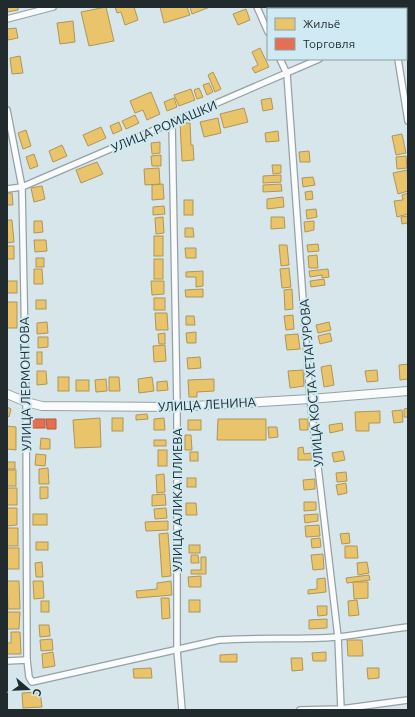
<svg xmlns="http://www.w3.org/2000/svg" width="415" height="717" viewBox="0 0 415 717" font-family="Ubuntu,sans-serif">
  <rect width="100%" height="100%" fill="#d7e6eb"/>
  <!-- homes -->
  <g fill="#e9c46a" stroke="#ad9658">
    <path d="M7,7H18V10L7,12Z"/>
    <path d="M106,7L114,41L89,46L81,12Z"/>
    <path d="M115,7H134L138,20L125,25L121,12L117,13Z"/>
    <path d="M160,7H187L190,15L164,23Z"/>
    <path d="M190,7H210L192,14Z"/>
    <path d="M246,9L250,20L238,25L233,14Z"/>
    <path d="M73,21L75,42L60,44L57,23Z"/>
    <path d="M16,28L18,38L8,40L7,29Z"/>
    <path d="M406,32H408V53L406,44Z"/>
    <path d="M260,48L269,67L255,73L252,68L258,65L252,52Z"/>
    <path d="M20,56L23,73L12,74L10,58Z"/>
    <path d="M213,72L221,89L215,92L208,75Z"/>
    <path d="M209,83L213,92L207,95L203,85Z"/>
    <path d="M199,88L203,97L197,99L194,90Z"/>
    <path d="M191,89L195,100L179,106L174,95Z"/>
    <path d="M151,92L160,114L147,120L143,110L135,113L130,101Z"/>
    <path d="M174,98L177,107L167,111L164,102Z"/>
    <path d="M271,98L273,109L263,111L261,100Z"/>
    <path d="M244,108L248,122L224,128L220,114Z"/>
    <path d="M135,115L139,123L126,129L122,121Z"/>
    <path d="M218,118L221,133L204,137L200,122Z"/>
    <path d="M119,122L122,130L113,134L110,126Z"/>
    <path d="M180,123H190L191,145H193L194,160L182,161Z"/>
    <path d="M101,127L106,138L88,146L83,135Z"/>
    <path d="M26,130L31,146L23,149L18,133Z"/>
    <path d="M278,131L279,141L266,142L265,133Z"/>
    <path d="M402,134L406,153L396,155L392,136Z"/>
    <path d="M160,142V153L152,154L151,143Z"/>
    <path d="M62,145L67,156L53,162L49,151Z"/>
    <path d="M309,151L310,162H300L299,152Z"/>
    <path d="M34,154L38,166L30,169L26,157Z"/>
    <path d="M161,155V166H152L151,156Z"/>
    <path d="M406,156L407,168L397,169L396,157Z"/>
    <path d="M97,162L103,174L81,183L76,170Z"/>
    <path d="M272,165H281V173L273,174Z"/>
    <path d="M159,168L160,184L145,185L144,169Z"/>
    <path d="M407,170L408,191L398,194L393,173Z"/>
    <path d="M281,175V182L263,183V176Z"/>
    <path d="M313,177L315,185L303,187L302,178Z"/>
    <path d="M163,184L164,199L152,200V185Z"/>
    <path d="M281,184L282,191L263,192V185Z"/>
    <path d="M42,186L45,199L34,202L31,188Z"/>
    <path d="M312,191L313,199L306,200L305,192Z"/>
    <path d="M7,193H12L13,205H7Z"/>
    <path d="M408,193V214L397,217L394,201L403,200L402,195Z"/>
    <path d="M283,197L284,207L267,209V199Z"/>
    <rect x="184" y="200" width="9" height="15"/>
    <path d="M164,206L165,214L153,215V207Z"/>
    <path d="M316,209L317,217L307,219L306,210Z"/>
    <path d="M408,216V227L407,223L402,224L401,217Z"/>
    <path d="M163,217L164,233L156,234L155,218Z"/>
    <path d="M271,217H284L285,228L271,229Z"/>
    <path d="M7,220H12L14,242L7,243Z"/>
    <path d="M34,221H42L43,232L34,233Z"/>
    <path d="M314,221V230L305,232L304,222Z"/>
    <path d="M185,228H193L194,237H185Z"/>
    <rect x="154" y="236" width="9" height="20"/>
    <path d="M34,240H46L47,251L35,252Z"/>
    <path d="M318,244L319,251L308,252L307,245Z"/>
    <path d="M279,245H287L289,265L281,266Z"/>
    <rect x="7" y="246" width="7" height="13"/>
    <path d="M185,248H196V258H186Z"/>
    <path d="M317,255L318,268H309L308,256Z"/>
    <rect x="36" y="258" width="8" height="9"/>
    <rect x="154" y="259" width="9" height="20"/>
    <path d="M289,268L291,287L282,288L280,269Z"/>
    <path d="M34,269H42L43,284H34Z"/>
    <path d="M328,269L329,277L322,278V275L310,277L309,271Z"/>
    <path d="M203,271V286L196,287V277H186V272Z"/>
    <path d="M324,279L325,285L311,287L310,281Z"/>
    <rect x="7" y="281" width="10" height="12"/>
    <path d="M151,281H164V294L152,295Z"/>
    <path d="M203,289V297H186L185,290Z"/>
    <path d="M292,289L293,309L285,310L284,290Z"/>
    <rect x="154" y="298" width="11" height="12"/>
    <rect x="36" y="300" width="10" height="9"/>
    <rect x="7" y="302" width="10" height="26"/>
    <path d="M155,313H167L168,330H156Z"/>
    <path d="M293,315L294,329L286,330L284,316Z"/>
    <path d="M186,316H194L195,325H186Z"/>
    <path d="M47,322L48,333L37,334V323Z"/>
    <path d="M329,322L331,330L318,333L316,325Z"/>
    <path d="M196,332V343H187L186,333Z"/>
    <path d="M165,333V344H159L158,334Z"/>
    <path d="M330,333L332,341L320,344L318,336Z"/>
    <path d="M298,334L300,349L287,350L285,335Z"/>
    <path d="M38,337H48V347L38,348Z"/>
    <path d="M165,345L166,361L154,362L153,346Z"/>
    <rect x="37" y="352" width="5" height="12"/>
    <path d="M200,357L201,368L188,369L187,358Z"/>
    <path d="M408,364V379L400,380L399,365Z"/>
    <path d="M331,365L334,385L324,387L321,367Z"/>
    <path d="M303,370L304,386L290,388L288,371Z"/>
    <path d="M377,370L378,381L367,382L365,371Z"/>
    <path d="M37,371H46L47,384L37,385Z"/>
    <rect x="58" y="377" width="11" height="14"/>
    <path d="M109,377H119L120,391H109Z"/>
    <path d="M152,377L154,391L139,393L138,379Z"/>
    <path d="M106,379L107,391L96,392L95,380Z"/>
    <path d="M214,379V391L197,392V397H189L188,380Z"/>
    <rect x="76" y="380" width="13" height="11"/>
    <path d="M167,381L168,390L157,391V382Z"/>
    <path d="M7,407L11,409L9,417L7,416Z"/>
    <path d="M408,408V417H404V409Z"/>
    <path d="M402,410L403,422L394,423L392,411Z"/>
    <path d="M380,411V423H369V431H356L355,412Z"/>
    <path d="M147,414L148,419L136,420V415Z"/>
    <path d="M100,418L101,447L75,448L73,420Z"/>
    <rect x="112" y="418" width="11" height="13"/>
    <path d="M164,418L165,430H154V419Z"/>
    <path d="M218,419H266V440H217Z"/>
    <path d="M299,419H308V430H300Z"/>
    <rect x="188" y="420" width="13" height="10"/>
    <path d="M342,423L343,430L330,433L329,425Z"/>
    <path d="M7,426L16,427V450L7,449Z"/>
    <path d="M268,427H277L278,437L269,438Z"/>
    <path d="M185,435H191L192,450H185Z"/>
    <path d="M41,438L50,439V449H40Z"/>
    <rect x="154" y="440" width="12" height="6"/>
    <path d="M303,447L304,454L311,453L312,460H298V448Z"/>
    <rect x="158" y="450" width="9" height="16"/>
    <path d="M343,451L345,460L334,462L332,453Z"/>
    <rect x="190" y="452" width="8" height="9"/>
    <path d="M36,454L46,455L45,466L35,465Z"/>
    <rect x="7" y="462" width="8" height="7"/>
    <path d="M48,468L49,484H39V469Z"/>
    <rect x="7" y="470" width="9" height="16"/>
    <path d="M346,472L347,481L337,482L336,473Z"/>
    <path d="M164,474L165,492L157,493L156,475Z"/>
    <rect x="187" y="478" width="9" height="9"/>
    <path d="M315,479V489L304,490L303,480Z"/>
    <path d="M346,483L347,493L338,495L336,485Z"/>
    <path d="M40,487H48V498L40,499Z"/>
    <rect x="7" y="488" width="10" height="17"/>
    <path d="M165,494L166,505L152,506V495Z"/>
    <path d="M304,502H316V510L304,511Z"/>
    <path d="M186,503H196L197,515H186Z"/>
    <path d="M7,508H17V525L7,526Z"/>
    <path d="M166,508L167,518L155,519L154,509Z"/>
    <rect x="33" y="514" width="14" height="11"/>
    <path d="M318,514V521L305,523L304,515Z"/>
    <path d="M168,521V530L146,531L145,522Z"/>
    <path d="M319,525L320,536L306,537L305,526Z"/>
    <rect x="7" y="528" width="11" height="18"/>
    <path d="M168,533L171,576L162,577L159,534Z"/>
    <path d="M349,533L350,543L342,544L340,534Z"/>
    <path d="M320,538L321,547L312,548L311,539Z"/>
    <rect x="36" y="542" width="12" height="8"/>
    <rect x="189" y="545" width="11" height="8"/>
    <path d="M345,546H357L358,558H345Z"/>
    <rect x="7" y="548" width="12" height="21"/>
    <path d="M323,554L324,569L313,570L311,555Z"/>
    <path d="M191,555H198L199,563H191Z"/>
    <path d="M201,557H206V574H191V570H201Z"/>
    <path d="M42,562L43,577H36L35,563Z"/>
    <path d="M367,562L369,573L358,575L357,563Z"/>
    <path d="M369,575L370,580L347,583L346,578Z"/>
    <path d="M201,576V587H189L188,577Z"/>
    <path d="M325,578L326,592L308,594V590L317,589V579Z"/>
    <path d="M7,581H19L20,609H8Z"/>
    <path d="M33,581H43L44,598L34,599Z"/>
    <path d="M171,581L172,595L137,598L136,591L157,589V583Z"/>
    <path d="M353,582H368V598L354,599Z"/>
    <path d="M161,598H169L170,618L162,619Z"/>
    <rect x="189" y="600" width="11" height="12"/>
    <path d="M357,600L359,615L349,616L348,601Z"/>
    <rect x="41" y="601" width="8" height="11"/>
    <path d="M317,606H327V615L318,616Z"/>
    <path d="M7,612H20L19,629H7Z"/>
    <path d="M327,619V628L309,629V620Z"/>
    <path d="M39,625H49L50,636L40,637Z"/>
    <path d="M11,632H20L21,654H7V643H11Z"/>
    <path d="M52,639L53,650L41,651L40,640Z"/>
    <path d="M347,640H362L363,656H348Z"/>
    <path d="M53,652L55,666L43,668L42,654Z"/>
    <path d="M326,652V661H313L312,653Z"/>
    <path d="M237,654V662H220V655Z"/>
    <path d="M291,658H302L303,670L292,671Z"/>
    <path d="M151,668L152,678H134L133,669Z"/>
    <path d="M367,668H379V678L368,679Z"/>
    <path d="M40,692L42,707L23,708L22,693Z"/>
  </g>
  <!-- shops -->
  <g fill="#e76f51" stroke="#ac5b46">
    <rect x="31" y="419" width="14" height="9"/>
    <path d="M46,419H56V429H47Z"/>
  </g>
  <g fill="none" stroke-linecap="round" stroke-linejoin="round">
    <!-- street casing -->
    <g stroke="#96a1a5" stroke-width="8">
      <g id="street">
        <path d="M257,7L268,32"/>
        <path d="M384,7L385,9"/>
        <path d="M7,19L53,7"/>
        <path d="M406,20L408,19"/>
        <path d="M280,59L287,74L310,399L338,637L341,709"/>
        <path d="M398,59L408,121"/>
        <path d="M7,110L22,187L26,402L27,660"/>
        <path d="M172,122L177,407V650L182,710"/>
        <path d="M7,189L22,187L319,59"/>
        <path d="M7,661L27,660L29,677L32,682L219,640C259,637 299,640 338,637C362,634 385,630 408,627"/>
        <path d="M300,710L341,709L408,700"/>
      </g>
    </g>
    <!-- secondary casing -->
    <g stroke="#96a1a5" stroke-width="10">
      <path id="secondary" d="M7,394L26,402L42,406L177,407L310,399L408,391"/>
    </g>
    <!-- street -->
    <use href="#street" stroke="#f9fbfc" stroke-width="5.5"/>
    <!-- secondary -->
    <use href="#secondary" stroke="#f9fbfc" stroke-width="8"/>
  </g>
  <g text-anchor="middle" stroke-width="4" stroke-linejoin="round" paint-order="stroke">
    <!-- street labels -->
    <g font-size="13" fill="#212b2e" stroke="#cfeaf3">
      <text transform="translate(164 126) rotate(-23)" y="5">УЛИЦА РОМАШКИ</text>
      <text transform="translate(311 383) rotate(-95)" y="5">УЛИЦА КОСТА ХЕТАГУРОВА</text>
      <text transform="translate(25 384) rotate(-91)" y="5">УЛИЦА ЛЕРМОНТОВА</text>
      <text transform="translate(207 404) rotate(-3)" y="5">УЛИЦА ЛЕНИНА</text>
      <text transform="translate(177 500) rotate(-90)" y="5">УЛИЦА АЛИКА ПЛИЕВА</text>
    </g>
  </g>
  <!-- border -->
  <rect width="415" height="717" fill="none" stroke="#212b2e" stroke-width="16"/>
  <!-- legend -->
  <rect x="267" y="8" width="140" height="52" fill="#cfeaf3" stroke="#899ea4"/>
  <rect x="275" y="18" width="20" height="12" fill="#e9c46a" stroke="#899ea4"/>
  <text x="303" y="28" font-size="12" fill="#212b2e">Жильё</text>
  <rect x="275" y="38" width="20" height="12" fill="#e76f51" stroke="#899ea4"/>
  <text x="303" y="48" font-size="12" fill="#212b2e">Торговля</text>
  <!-- north arrow -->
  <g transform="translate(28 689) rotate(109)" stroke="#cfeaf3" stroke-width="3" paint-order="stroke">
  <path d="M0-3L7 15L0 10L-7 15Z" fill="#212b2e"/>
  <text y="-6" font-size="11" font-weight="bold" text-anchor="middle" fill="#212b2e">С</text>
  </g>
</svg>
